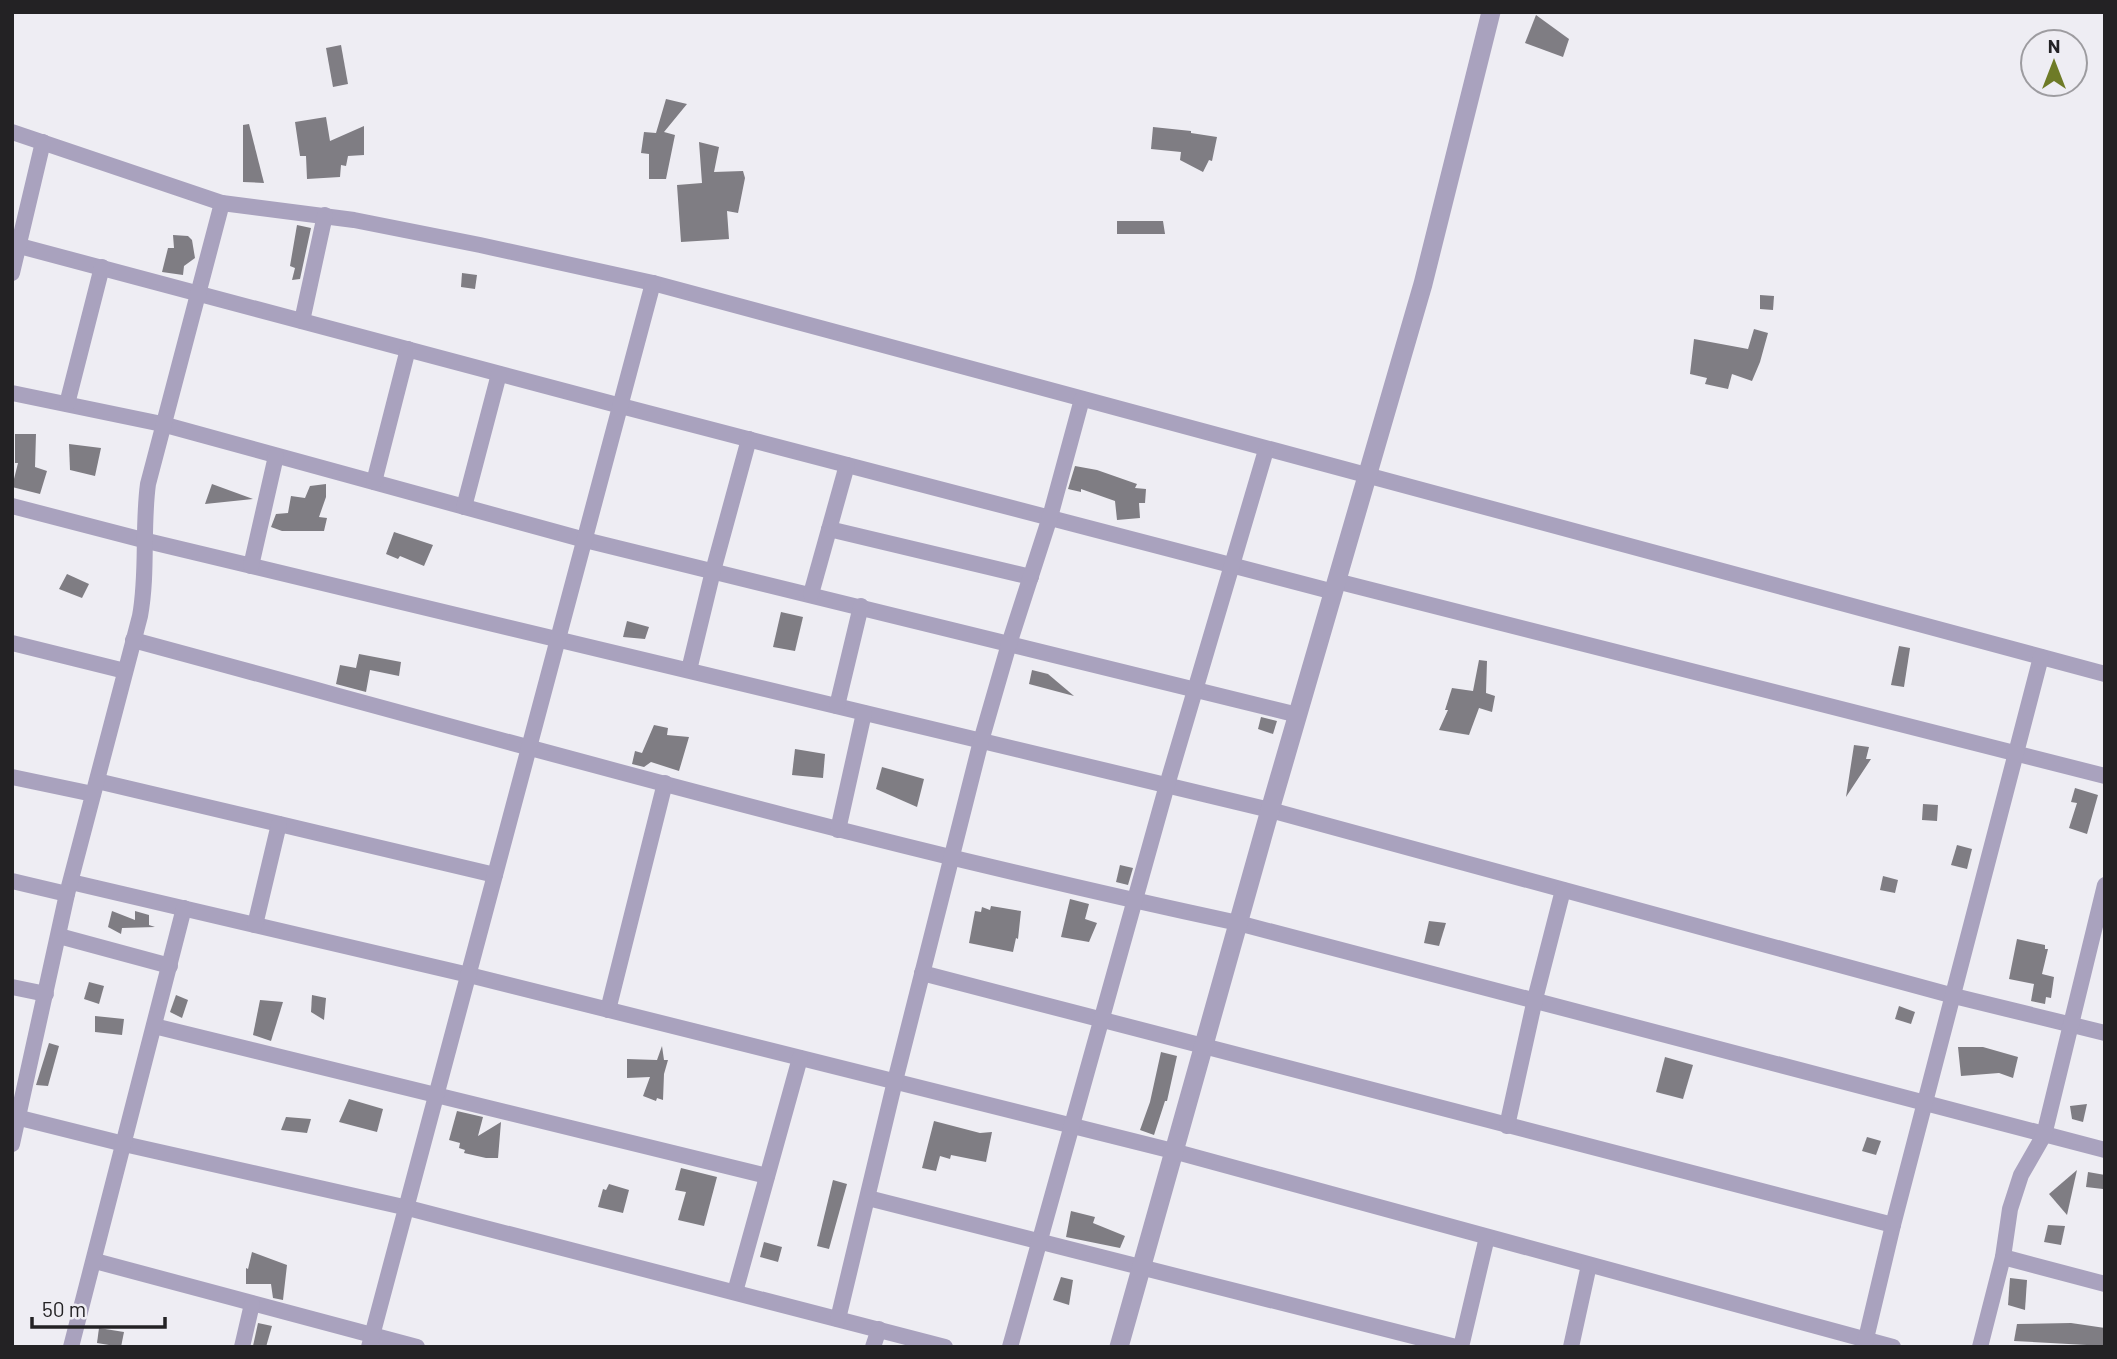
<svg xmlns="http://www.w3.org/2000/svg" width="2117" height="1359" viewBox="0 0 2117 1359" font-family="Barlow,sans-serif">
  <rect width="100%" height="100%" fill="#eeedf3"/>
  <!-- building -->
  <g fill="#7f7d83">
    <path d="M1536,15L1569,39L1563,57L1525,43Z"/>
    <path d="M341,45L348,84L333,87L326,48Z"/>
    <path d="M666,99L687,104L664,132L675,135L666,179H649V154L641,153L644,132L656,133Z"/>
    <path d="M326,117L330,141L364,126V155L348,156L346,166L341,165L340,177L307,179L306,156H300L295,122Z"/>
    <path d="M249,124L264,183L243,182V125Z"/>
    <path d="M1153,127L1191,131V133L1217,137L1212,161L1209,160L1203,172L1180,160L1181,152L1151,149Z"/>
    <path d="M699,142L719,147L714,172L743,171L745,178L738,213L727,211L729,239L681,242L677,185L702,183Z"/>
    <path d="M1117,221H1163L1165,234H1117Z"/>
    <path d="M297,225L311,228L300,279L292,280L295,268L290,266Z"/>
    <path d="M173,235L188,236L192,240L195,258L184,266L183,275L162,272L168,248H174Z"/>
    <path d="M462,273L477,275L475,289L461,287Z"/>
    <path d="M1760,295L1774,296L1773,310L1760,309Z"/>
    <path d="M1754,329L1768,333L1760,362L1752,381L1732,374L1728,389L1705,384L1707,378L1690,374L1694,339L1748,349Z"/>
    <path d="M15,434H36L35,467L47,471L40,494L12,487L18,463H15Z"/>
    <path d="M69,444L101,448L95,476L70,470Z"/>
    <path d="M1075,466L1097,470L1137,484L1135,488L1146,489L1145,503H1139L1140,518L1117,520L1115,501L1081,489V492L1068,489Z"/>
    <path d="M212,484L253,499L205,504Z"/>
    <path d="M326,484V497L319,517L327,518L324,531H282L271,527L276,514L288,513L291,496L305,498L310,486Z"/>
    <path d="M394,532L433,545L424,566L400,556L398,559L386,554Z"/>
    <path d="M67,574L89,584L82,598L59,589Z"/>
    <path d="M781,612L803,617L795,651L773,647Z"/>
    <path d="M627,621L649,627L645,639L623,637Z"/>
    <path d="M1899,646L1910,648L1904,687L1891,685Z"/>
    <path d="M359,654L401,662L399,676L370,670L366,692L336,684L340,665L356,668Z"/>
    <path d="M1479,660L1487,661L1486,693L1495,696L1492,712L1479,708L1469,735L1439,730L1448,710H1445L1452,688L1473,691Z"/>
    <path d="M1032,670L1048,674L1074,696L1029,684Z"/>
    <path d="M1261,717L1277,721L1273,734L1258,729Z"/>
    <path d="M654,725L668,728L667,735L689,737L679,771L651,762L644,767L632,764L635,751L642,753Z"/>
    <path d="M1854,745L1869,747L1866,759H1871L1846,797Z"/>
    <path d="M795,749L825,754L823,778L792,775Z"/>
    <path d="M882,767L924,779L917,807L876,789Z"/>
    <path d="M2075,788L2098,795L2087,834L2069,828L2077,803L2071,802Z"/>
    <path d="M1923,804L1938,805L1937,821L1922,820Z"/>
    <path d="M1957,845L1972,849L1967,869L1951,865Z"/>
    <path d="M1120,865L1133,868L1128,885L1116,882Z"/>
    <path d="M1883,876L1898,880L1895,893L1880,890Z"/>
    <path d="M1070,899L1089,904L1085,919L1097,923L1089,942L1061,937Z"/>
    <path d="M991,906L1021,911L1018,939L1016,938L1013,952L969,943L975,911L981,912L982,907L990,910Z"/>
    <path d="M112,911L135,920V911L149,915V925L155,927L122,928L121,934L108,927Z"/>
    <path d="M1429,921L1446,923L1439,946L1424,943Z"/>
    <path d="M2017,939L2045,945V949H2048L2042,974L2054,977L2051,998L2046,997L2045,1004L2031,1001L2034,984L2009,979Z"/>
    <path d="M89,982L104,986L99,1004L84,999Z"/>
    <path d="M176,995L188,1000L182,1018L170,1012Z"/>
    <path d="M312,995L326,998L324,1020L311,1012Z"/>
    <path d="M260,1000L283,1002L271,1041L253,1035Z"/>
    <path d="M1899,1006L1915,1012L1911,1024L1895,1019Z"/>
    <path d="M95,1016L124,1019L122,1035L95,1032Z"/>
    <path d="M49,1043L59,1046L48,1086L36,1085Z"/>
    <path d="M662,1046L664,1060H668L664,1074L663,1100L657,1098L656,1101L643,1096L650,1077L627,1078V1059L657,1060Z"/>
    <path d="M1958,1047H1983L2018,1057L2013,1078L1999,1073L1961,1076Z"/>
    <path d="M1161,1052L1177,1056L1167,1101H1165L1154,1135L1140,1130L1150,1102Z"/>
    <path d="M1665,1057L1693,1065L1683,1099L1656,1092Z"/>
    <path d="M349,1099L383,1109L377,1132L339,1122Z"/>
    <path d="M2087,1104L2083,1122L2072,1119L2070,1106Z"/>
    <path d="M457,1111L483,1117L478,1136L501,1122L498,1158H486L464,1153L465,1150L459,1148L460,1143L449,1140Z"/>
    <path d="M286,1117L311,1119L307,1133L281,1130Z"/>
    <path d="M934,1121L980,1133L992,1132L986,1162L951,1155L950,1159L940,1156L936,1171L922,1168Z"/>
    <path d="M1867,1137L1881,1141L1876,1155L1862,1151Z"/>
    <path d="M681,1168L717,1177L704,1226L678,1220L686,1192L675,1190Z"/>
    <path d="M2077,1170L2067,1215L2049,1194Z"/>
    <path d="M2088,1172L2105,1175L2103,1189L2086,1187Z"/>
    <path d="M833,1180L847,1184L829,1249L817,1246Z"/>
    <path d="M609,1184L629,1190L623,1213L598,1207L603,1189L606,1190Z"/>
    <path d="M1071,1211L1095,1217L1093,1223L1125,1236L1120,1248L1066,1237Z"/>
    <path d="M2048,1225L2065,1226L2061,1245L2044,1242Z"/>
    <path d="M764,1242L782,1247L778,1262L760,1257Z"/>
    <path d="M252,1252L287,1265L283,1300L273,1298L271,1284H246V1268L248,1269Z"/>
    <path d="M1061,1277L1073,1280L1069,1305L1053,1300Z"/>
    <path d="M2010,1278L2027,1280L2025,1310L2008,1305Z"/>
    <path d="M258,1323L272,1326L266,1347L253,1346Z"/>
    <path d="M2071,1323L2105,1328V1346L2014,1341L2017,1324Z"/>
    <path d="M99,1328L124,1332L121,1347L97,1343Z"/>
  </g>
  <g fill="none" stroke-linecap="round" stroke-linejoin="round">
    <!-- minor -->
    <g stroke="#a9a2be" stroke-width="16">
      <path d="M12,132L222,203L354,220L480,245L653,283L2105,674"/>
      <path d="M12,244L621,406L1334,592"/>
      <path d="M12,273L43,142"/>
      <path d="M302,321L325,215"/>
      <path d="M12,393L162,424L585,540L1298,715"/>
      <path d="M67,404L102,267"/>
      <path d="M374,482L408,349"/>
      <path d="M12,506L143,540L1270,810L1954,996L2105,1033"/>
      <path d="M464,507L499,374"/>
      <path d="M829,529L1031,577"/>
      <path d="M251,566L276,456"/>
      <path d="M1336,581L2105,776"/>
      <path d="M811,594L847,465"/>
      <path d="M133,640C500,739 866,844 1238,923L2105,1150"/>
      <path d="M12,643L125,671"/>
      <path d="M689,670L713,571L749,439"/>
      <path d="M837,706L861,606"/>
      <path d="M12,777L93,794"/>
      <path d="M97,781L495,875"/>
      <path d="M838,830L864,713"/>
      <path d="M12,881L67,894"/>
      <path d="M71,882L469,975L1173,1151L1893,1347"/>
      <path d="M255,925L279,824"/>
      <path d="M59,936L170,966"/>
      <path d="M922,973L1893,1225"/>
      <path d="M12,987L46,994"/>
      <path d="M608,1010L665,783"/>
      <path d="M154,1026L767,1176"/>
      <path d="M12,1116L124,1144L408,1208L945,1347"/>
      <path d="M1507,1126L1535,999L1563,890"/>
      <path d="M12,1144L67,894L140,616C148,573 142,528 148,484L222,203"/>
      <path d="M868,1198L1456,1347"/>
      <path d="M2003,1257L2105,1284"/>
      <path d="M95,1261L417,1347"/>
      <path d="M735,1292L800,1058"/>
      <path d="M838,1319L895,1081L981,741L1009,644L1050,517L1082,399"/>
      <path d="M71,1347L184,908"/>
      <path d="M242,1347L252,1304"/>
      <path d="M369,1347L653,283"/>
      <path d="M873,1347L879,1329"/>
      <path d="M1010,1347L1167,785L1266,450"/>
      <path d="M1461,1347L1487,1237"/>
      <path d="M1571,1347L1589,1265"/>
      <path d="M1864,1347L1893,1225L2041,657"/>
      <path d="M1980,1347L2003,1257L2010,1209L2021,1175L2044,1135L2105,885"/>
    </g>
    <!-- tertiary -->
    <path stroke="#a9a2be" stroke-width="19" d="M1119,1347L1270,810L1423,284L1491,12"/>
  </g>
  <!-- border -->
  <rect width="2117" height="1359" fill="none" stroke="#232224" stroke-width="28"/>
  <!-- north arrow -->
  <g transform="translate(2054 63)"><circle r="33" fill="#eeedf3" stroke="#9d9ca0" stroke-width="2"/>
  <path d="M0-5L12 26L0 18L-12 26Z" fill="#6e7b27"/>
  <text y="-10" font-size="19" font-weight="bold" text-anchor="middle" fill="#232224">N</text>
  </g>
  <!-- scale -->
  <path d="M32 1317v10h133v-10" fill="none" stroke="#232224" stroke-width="3.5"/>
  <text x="42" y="1317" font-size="21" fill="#232224" stroke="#eeedf3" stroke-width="5" paint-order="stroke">50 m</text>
</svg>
